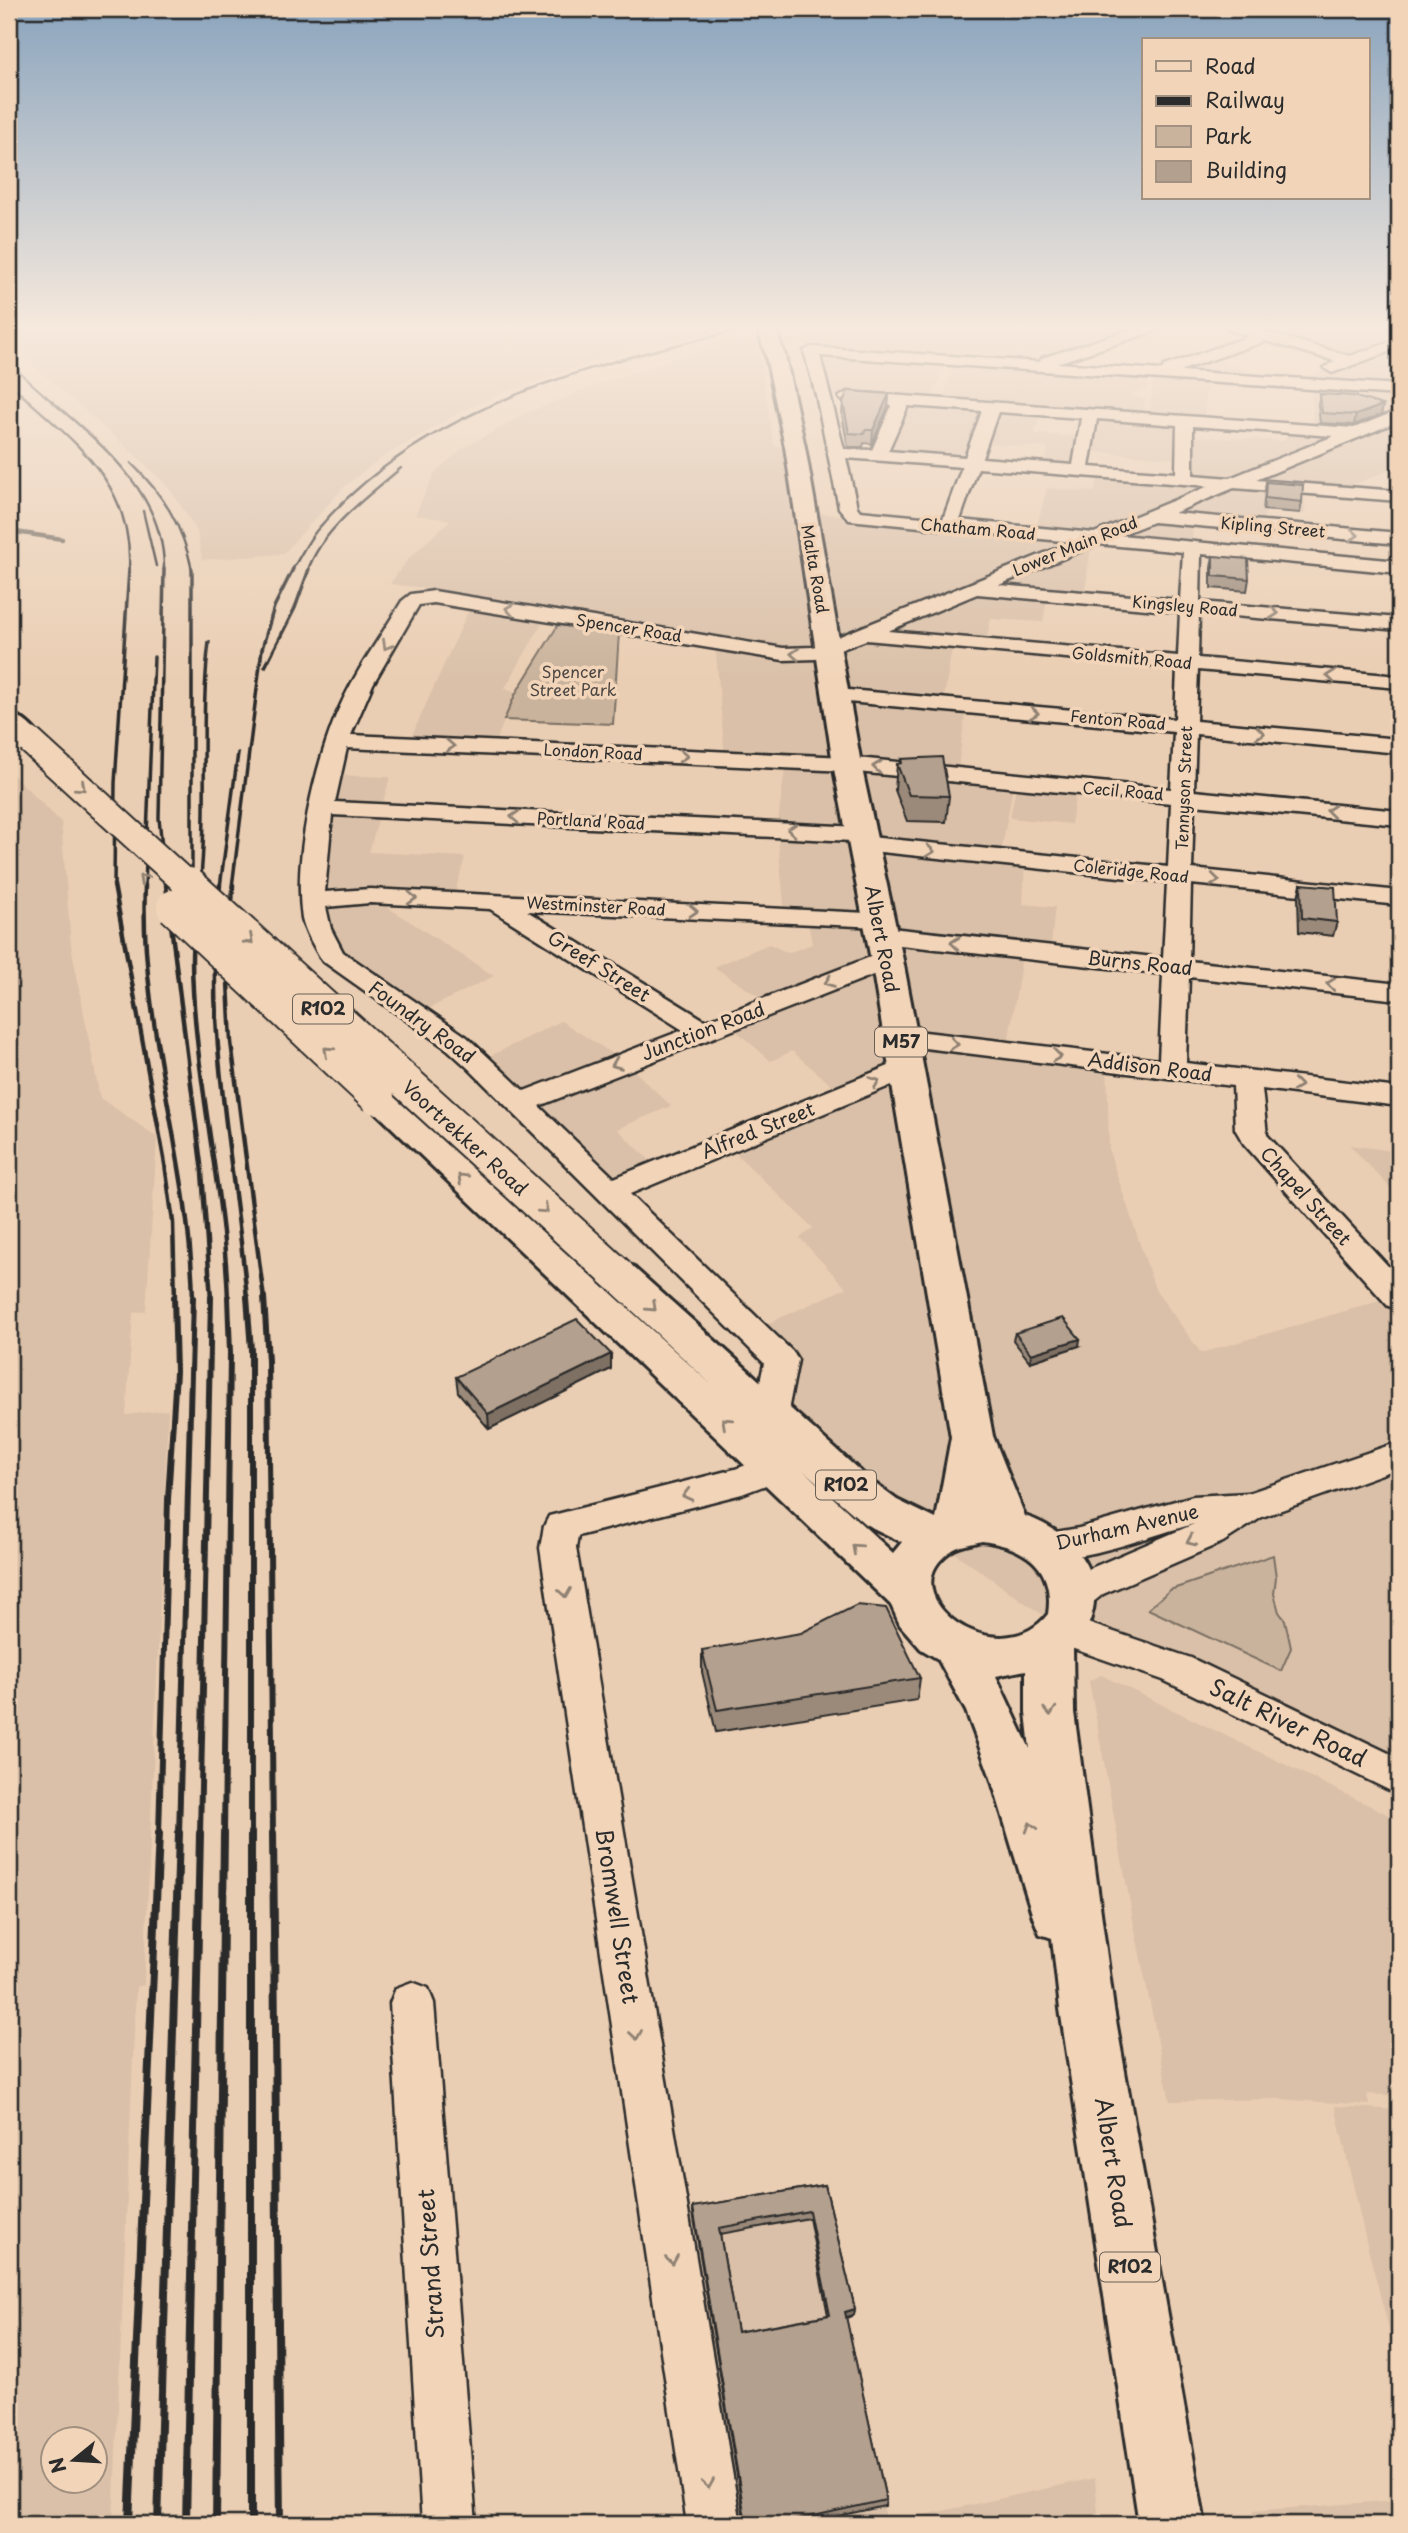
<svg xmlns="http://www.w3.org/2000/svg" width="1408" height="2533" viewBox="0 0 1408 2533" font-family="'Playpen Sans',sans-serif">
  <rect width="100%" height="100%" fill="#eaceb3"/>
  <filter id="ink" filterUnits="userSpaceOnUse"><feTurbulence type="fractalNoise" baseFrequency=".0143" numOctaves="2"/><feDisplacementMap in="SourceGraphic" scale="14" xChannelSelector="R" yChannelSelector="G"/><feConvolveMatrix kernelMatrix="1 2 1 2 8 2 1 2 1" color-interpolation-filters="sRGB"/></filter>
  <g filter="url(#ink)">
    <!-- built -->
    <g fill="#dac0a8" fill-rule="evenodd">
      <path d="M9,327H729L605,358L500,394L462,411L378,460L344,487L283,554L202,560L197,531L169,488L141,460L18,352L9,341Z"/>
      <path d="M803,327H1153L1032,366L946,362L931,402L1041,410L1035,434L1085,437L1090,414L1149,417L1154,374L1204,356L1246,370L1221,378H1206L1204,421L1185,420V436L1284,441L1292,427L1314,429L1310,385L1306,380L1309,376L1349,360L1234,327H1399V466L1338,491L1304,488L1305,514L1266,511L1262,526L1193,520L1192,548L1092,539L1084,597L1048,594L1043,622L991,619L985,645L953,642L943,704L966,707L957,775L1014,781L1000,858L1025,861L1023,904L1055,907L1050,954L1023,951L1007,1050L1107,1062L1109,1151L1155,1289L1201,1353L1397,1296L1399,1298V1777L1273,1718L1064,1630L933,1538L770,1416L781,1360L752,1331L846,1288L800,1238L813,1228L725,1143L843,1095L792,1051L771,1061L726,1022L770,1004L714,967L769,944L788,953L812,944L807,916L785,915L777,829L786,762L725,758L715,642L547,615L505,688L516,693L493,748L408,744L472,603L429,596L433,589L390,584L408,559L450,520L415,515L435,472L465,447L529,412L597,385L722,343L757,339L774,446L795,447L806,512L1035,533L1047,488L1095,492L1099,473L1183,480L1184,459L1084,451L1080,472L1044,469L1048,448L981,443L972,463L878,455L901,401L824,395L811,349L807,348L802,331L805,330Z"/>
      <path d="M955,363L1149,376L1147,389L1135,391L1132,396L1145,399L1144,414L942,400Z"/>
      <path d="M9,771L61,822L71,945L100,1098L157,1137L146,1311L133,1313L126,1415L168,1410L144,1985L136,1987L113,2524H9ZM52,2438H94V2480H52Z"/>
      <path d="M329,775L390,777L369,852L465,857L453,900L372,897L494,976L416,1015L333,957L313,901Z"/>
      <path d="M1016,787L1076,793L1071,824L1010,818Z"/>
      <path d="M561,1021L624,1061L671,1106L617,1129L660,1170L610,1191L478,1062Z"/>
      <path d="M1350,1145L1399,1152V1197L1359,1155Z"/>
      <path d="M1101,1675L1399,1820V2096L1367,2094L1369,2105L1278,2099L1170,2101L1134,1925L1089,1681Z"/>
      <path d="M1335,2106L1399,2110V2367L1366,2241Z"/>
      <path d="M824,2192L845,2318L887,2523L1095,2478L1099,2524H745L693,2213Z"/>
      <path d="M1399,2500V2524H1255L1253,2511Z"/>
    </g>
    <!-- green -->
    <g fill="#cab39c" stroke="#7a6f64" stroke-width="2">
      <path d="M558,625L619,633L613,724L504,720L516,693Z"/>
      <path d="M1273,1555L1276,1577L1274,1594L1279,1612L1285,1620L1291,1648L1281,1671L1148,1609L1170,1590Z"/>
    </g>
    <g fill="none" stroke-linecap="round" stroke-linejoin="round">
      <!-- stream -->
      <path stroke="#70665c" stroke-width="4.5" d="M9,531L62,539"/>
      <!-- minor casing -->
      <g stroke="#2b2b2b" stroke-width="5">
        <g id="minor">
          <path d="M1139,327H1160L1158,330L1057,363L1162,370L1164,366L1250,336L1229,330L1227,327H1249L1350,356L1399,339V348L1332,373L1324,368L1335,361L1266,341L1179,371L1399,385V395L820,356L844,449L872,450L892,405L841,400L839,397L847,392L1354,428L1399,410V421L1256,480L1399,491V501L1234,488L1174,513L1399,533V544L1153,522L1120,535L1399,561V573L1201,554L1200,602L1399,618V630L1199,613L1198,658L1399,676V688L1198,670L1196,721L1399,739V753L1196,734L1194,791L1399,811V825L1194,805L1192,869L1399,891V905L1191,884L1189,961L1399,984V1000L1189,977L1186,1063L1399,1088V1106L1262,1089L1267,1135L1399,1278V1309L1388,1306L1244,1144L1235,1129L1233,1086L900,1045L890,1043L886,1037L890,1031L900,1029L1159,1060L1163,974L882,943L873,940L869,935L873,930L882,927L1163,958L1167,882L862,850L854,848L850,843L852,841L332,815L325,892L370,889L888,914L892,919L888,924L879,927L527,911L706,1021L878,954L887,952L896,954L900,960L896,966L539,1106L614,1178L896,1063L906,1061L916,1063L920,1069L916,1075L630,1194L793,1352L798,1360L787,1416L782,1425L770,1428L758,1425L753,1416L764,1363L468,1068L447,1049L324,962L320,957C313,945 305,932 302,918C293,859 314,768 337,713C354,673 380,638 402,601L411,594L434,591L783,648L813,647L1072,542L849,520L839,508L816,395L804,351L811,347L1040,362L1042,358ZM908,406L982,411L965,457L888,451ZM998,412L1081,418L1073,465L982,458ZM1097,419L1177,425L1176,473L1089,467ZM1193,426L1334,436L1230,478L1193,475ZM846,458L962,467L943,519L860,511L857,507ZM978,468L1209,486L1094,533L960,520ZM1098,544L1183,552L1180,600L999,585ZM977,594L1180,612L1178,656L888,631ZM434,603L783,660L816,659L866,640L1177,668L1175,719L837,689L830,691L826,695L830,699L837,701L1174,732L1171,789L847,757L351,735L373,684L419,605ZM347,748L847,771L1171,803L1168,867L870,837L872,834L868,829L860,827L335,802ZM370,903L490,909L683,1030L524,1091L467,1037L343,952L331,929L326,907Z"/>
          <path d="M1399,1442V1468L1262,1517L1223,1542L1103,1594C1087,1607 1082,1613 1062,1607L1056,1596L1062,1585L1077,1574L1194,1524C1153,1534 1071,1568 1033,1556L1028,1546L1033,1536L1079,1528L1193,1496L1248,1493Z"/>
          <path d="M775,1455L787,1459L793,1468L787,1477L742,1494L578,1536L576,1548L741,2524H687L540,1548L544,1526L549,1516L735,1469Z"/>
          <path d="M1064,1615L1191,1658L1399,1758V1795L1163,1680L1051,1641L1045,1630L1051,1619Z"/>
          <path d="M412,1982L428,1988L434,2003L476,2524H422L390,2003L396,1988Z"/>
        </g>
      </g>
      <!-- major casing -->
      <g stroke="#2b2b2b" stroke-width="6">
        <g id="major">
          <path d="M757,327H775L785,356L805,447L861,764L903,960L993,1436L1025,1516C1084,1535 1119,1596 1073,1649L1074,1712L1114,2009L1205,2524H1139L1060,2009L1052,1938L1040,1934L1033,1917L991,1778L966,1711L938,1659L921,1649L900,1625L891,1605L360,1097L365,1090L377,1087L389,1090L713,1386L604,1284L599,1275L604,1266L618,1262L632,1266L870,1480L897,1500L936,1519L951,1437L871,960L833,764L785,447L766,356ZM803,1470L865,1524L902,1542L893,1553ZM982,1541C1025,1547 1055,1566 1048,1614C998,1677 886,1595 951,1551C959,1545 972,1544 982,1541ZM1026,1670V1712L1030,1749L996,1676Z"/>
          <path d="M9,713C23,717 35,729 43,741L40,747C25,750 19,745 9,735Z"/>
        </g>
      </g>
      <!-- minor -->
      <use href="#minor" fill="#f2d5b9" fill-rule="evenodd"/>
      <!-- major -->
      <use href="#major" fill="#f2d5b9" fill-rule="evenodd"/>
      <!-- rail-far4 -->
      <g stroke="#2b2b2b" stroke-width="2.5">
        <path d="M9,362C68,423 165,475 164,570"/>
        <path d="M9,383C69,439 134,479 129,570"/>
        <path d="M131,463C163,494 183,526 192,570"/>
        <path d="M143,511L156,566"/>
        <path d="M292,570C300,557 307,542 317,530C423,404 599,362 753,327"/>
        <path d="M308,570C323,528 368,496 401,468"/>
      </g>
      <!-- rail-far3 -->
      <g stroke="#2b2b2b" stroke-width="3.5">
        <path d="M164,569L159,818L166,887"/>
        <path d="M265,667L295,608L309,569"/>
        <path d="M192,884V569"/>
        <path d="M114,887L115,783L129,569"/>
        <path d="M145,887L154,657"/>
        <path d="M200,887C209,805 199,723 209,642"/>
        <path d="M220,887L238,753"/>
        <path d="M232,887L262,649L274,607L293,569"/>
      </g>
      <!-- rail-far2 -->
      <g stroke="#2b2b2b" stroke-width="4.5">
        <path d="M114,885L165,1164L173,1222L175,1299"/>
        <path d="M145,885C139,1025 190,1159 193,1299"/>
        <path d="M166,885L202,1172L211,1299"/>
        <path d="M200,885C197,909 192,935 192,959C193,1073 224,1185 228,1299"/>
        <path d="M220,885C202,1022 235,1162 247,1299"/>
        <path d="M233,885L228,982L231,1042L264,1299"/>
      </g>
      <!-- rail-far1 -->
      <g stroke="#2b2b2b" stroke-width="6">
        <path d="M247,1297L251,1350V1835"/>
        <path d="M264,1297L268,1361L273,1835"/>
        <path d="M159,1835L168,1499L176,1372L174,1297"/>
        <path d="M179,1835L193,1297"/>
        <path d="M200,1835L211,1297"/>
        <path d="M224,1835L230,1353L228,1297"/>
      </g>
      <!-- rail -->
      <g stroke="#2b2b2b" stroke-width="8">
        <path d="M251,1833V2524"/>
        <path d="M273,1833L280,2524"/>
        <path d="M129,2524L159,1833"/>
        <path d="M158,2524L179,1833"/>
        <path d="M186,2524L200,1833"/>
        <path d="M216,2524L224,1833"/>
      </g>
      <!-- major-bridge-far1 casing -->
      <g stroke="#2b2b2b" stroke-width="30" stroke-linecap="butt">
        <path id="major-bridge-far1" d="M30,741L190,887"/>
      </g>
      <!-- major-bridge casing -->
      <g stroke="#2b2b2b" stroke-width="38" stroke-linecap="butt">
        <g id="major-bridge">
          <path d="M189,885L618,1275"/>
          <path d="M174,907L377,1097"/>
        </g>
      </g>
      <!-- major-bridge-far1 -->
      <use href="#major-bridge-far1" stroke="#f2d5b9" stroke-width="26"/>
      <!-- major-bridge -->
      <use href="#major-bridge" stroke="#f2d5b9" stroke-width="34"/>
    </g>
    <!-- wall -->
    <g fill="#9b8a7a" stroke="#2b2b2b" stroke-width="2" fill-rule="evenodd">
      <path d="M889,394L888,407L872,444L864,443L863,447H848L842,415L843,402Z"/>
      <path d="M1320,394L1383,405L1381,415L1354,425L1320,423L1318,404Z"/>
      <path d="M1266,482L1302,502L1300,513L1263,510Z"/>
      <path d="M1213,556L1249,579L1247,591L1211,588V568Z"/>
      <path d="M901,759L949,796L946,822L907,821L895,790L897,764H900Z"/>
      <path d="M1301,884L1337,922L1333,936L1299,932L1298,897Z"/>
      <path d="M1015,1333L1079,1346L1030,1362L1013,1340Z"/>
      <path d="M611,1369L489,1429L458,1392L456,1377Z"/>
      <path d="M702,1650L920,1678L917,1700L716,1732L702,1672Z"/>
      <path d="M825,2185L855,2309L854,2315L846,2318L886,2500L885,2506L801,2524H745L693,2213V2207ZM809,2218L828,2315L737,2332L720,2234Z"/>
    </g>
    <!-- shaded-wall -->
    <g fill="#7e7063" stroke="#2b2b2b" stroke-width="2">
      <path d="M889,394L888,407L872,444L873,430Z"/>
      <path d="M1383,405L1381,415L1354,425L1356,415Z"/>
      <path d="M1080,1339L1079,1346L1030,1362L1031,1354Z"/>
      <path d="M611,1354V1369L489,1429L488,1414Z"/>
      <path d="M855,2309L854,2315L844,2318L845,2312Z"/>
    </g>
    <!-- building -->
    <g fill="#b4a08e" stroke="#2b2b2b" stroke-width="2" fill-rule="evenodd">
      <path d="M848,391L889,394L873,430H865L864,434L849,433L843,402Z"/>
      <path d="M1320,394L1353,396L1383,405L1356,415L1322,413Z"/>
      <path d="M1266,482L1303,485L1302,502L1265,498Z"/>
      <path d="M1213,556L1248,559L1249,579L1213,576Z"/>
      <path d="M942,757L949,796L909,795L897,764L902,763L901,759Z"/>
      <path d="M1301,884L1335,887L1337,922L1302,918Z"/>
      <path d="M1063,1318L1080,1339L1031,1354L1015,1333Z"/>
      <path d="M577,1319L611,1354L488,1414L456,1377Z"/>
      <path d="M857,1605L886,1608L920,1678L717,1710L702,1650L801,1633Z"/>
      <path d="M825,2185L855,2309L845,2312L886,2500L777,2524H746L693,2207ZM809,2211L830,2315L737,2332L719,2228Z"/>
    </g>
    <!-- one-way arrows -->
    <defs><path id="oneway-chevron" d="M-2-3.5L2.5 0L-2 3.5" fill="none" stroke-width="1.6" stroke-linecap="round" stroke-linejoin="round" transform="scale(1.75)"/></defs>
    <g stroke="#8e8072">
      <use href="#oneway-chevron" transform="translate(1354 535) rotate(5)"/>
      <use href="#oneway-chevron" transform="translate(510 609) rotate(-170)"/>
      <use href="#oneway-chevron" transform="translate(1274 613) rotate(5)"/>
      <use href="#oneway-chevron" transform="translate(387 645) rotate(120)"/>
      <use href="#oneway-chevron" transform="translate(795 654) rotate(-177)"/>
      <use href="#oneway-chevron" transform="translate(1331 676) rotate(-175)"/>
      <use href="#oneway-chevron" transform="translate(1034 713) rotate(5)"/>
      <use href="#oneway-chevron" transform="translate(1260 733) rotate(5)"/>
      <use href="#oneway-chevron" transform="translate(450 746) rotate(3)"/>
      <use href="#oneway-chevron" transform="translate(683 756) rotate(3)"/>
      <use href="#oneway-chevron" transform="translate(877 767) rotate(-174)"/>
      <use href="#oneway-chevron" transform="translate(81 787) rotate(42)"/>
      <use href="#oneway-chevron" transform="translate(1331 811) rotate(-174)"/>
      <use href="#oneway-chevron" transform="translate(515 817) rotate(-177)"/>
      <use href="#oneway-chevron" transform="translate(792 830) rotate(-176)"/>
      <use href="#oneway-chevron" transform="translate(930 851) rotate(6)"/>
      <use href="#oneway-chevron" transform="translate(143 879) rotate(-137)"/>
      <use href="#oneway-chevron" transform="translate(1215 880) rotate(6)"/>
      <use href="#oneway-chevron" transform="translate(412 898) rotate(3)"/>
      <use href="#oneway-chevron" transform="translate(693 911) rotate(3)"/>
      <use href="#oneway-chevron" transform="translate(249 940) rotate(42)"/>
      <use href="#oneway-chevron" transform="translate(955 943) rotate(-174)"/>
      <use href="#oneway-chevron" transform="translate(829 982) rotate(159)"/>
      <use href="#oneway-chevron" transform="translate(1331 984) rotate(-174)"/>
      <use href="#oneway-chevron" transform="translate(954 1044) rotate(7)"/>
      <use href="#oneway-chevron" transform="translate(328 1051) rotate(-137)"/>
      <use href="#oneway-chevron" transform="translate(1057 1056) rotate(7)"/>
      <use href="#oneway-chevron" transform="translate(616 1064) rotate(158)"/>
      <use href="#oneway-chevron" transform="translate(875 1082) rotate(-22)"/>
      <use href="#oneway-chevron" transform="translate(1297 1085) rotate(7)"/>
      <use href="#oneway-chevron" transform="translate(462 1178) rotate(-136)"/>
      <use href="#oneway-chevron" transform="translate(544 1209) rotate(42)"/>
      <use href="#oneway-chevron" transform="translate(652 1307) rotate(43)"/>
      <use href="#oneway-chevron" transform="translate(726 1422) rotate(-137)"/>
      <use href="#oneway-chevron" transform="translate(687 1495) rotate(166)"/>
      <use href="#oneway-chevron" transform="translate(1191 1541) rotate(156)"/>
      <use href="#oneway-chevron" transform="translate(856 1548) rotate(-138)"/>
      <use href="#oneway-chevron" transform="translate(565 1593) rotate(81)"/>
      <use href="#oneway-chevron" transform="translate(1050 1711) rotate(86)"/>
      <use href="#oneway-chevron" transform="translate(1031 1827) rotate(-107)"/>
      <use href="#oneway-chevron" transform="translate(636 2035) rotate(81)"/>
      <use href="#oneway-chevron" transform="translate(672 2260) rotate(81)"/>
      <use href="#oneway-chevron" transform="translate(708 2484) rotate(81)"/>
    </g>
  </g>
  <!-- sky -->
  <linearGradient id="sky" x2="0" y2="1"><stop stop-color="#8aa4bd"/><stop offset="0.48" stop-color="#f6e9dd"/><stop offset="1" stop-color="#f6e9dd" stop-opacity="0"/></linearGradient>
  <rect width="1408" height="681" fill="url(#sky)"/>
  <g text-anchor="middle" stroke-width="7" stroke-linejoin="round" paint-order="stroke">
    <!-- far-street labels -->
    <g font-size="16" fill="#2b2b2b" stroke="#f2d5b9">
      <text transform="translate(1273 527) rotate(5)" y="6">Kipling Street</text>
      <text transform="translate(978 529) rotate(5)" y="6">Chatham Road</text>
      <text transform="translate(1075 546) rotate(-22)" y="6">Lower Main Road</text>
      <text transform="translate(815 569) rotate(80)" y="6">Malta Road</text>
      <text transform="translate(1185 606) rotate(5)" y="6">Kingsley Road</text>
      <text transform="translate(629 628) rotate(9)" y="6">Spencer Road</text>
      <text transform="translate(1132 658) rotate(5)" y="6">Goldsmith Road</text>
      <text transform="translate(1118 720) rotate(5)" y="6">Fenton Road</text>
      <text transform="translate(593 752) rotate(3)" y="6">London Road</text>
      <text transform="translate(1184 788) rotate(-88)" y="6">Tennyson Street</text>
      <text transform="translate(1123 791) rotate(5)" y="6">Cecil Road</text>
      <text transform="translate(591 821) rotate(3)" y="6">Portland Road</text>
      <text transform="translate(1131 871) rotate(6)" y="6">Coleridge Road</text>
      <text transform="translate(596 906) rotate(3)" y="6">Westminster Road</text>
    </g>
    <!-- far-park labels -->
    <g font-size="16" fill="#4b4642" stroke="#f2d5b9">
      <text x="573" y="678">Spencer<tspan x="573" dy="18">Street Park</tspan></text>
    </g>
    <!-- shield labels -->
    <g fill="#f2d5b9" stroke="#675e56" stroke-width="2">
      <rect x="293" y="994.5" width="60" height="29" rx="5"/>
      <rect x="875" y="1027.5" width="52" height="29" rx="5"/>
      <rect x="816" y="1470.5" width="60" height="29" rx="5"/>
      <rect x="1100" y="2252.5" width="60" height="29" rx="5"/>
    </g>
    <g font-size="18" font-weight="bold" fill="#2b2b2b">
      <text x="323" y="1015">R102</text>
      <text x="901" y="1048">M57</text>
      <text x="846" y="1491">R102</text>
      <text x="1130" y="2273">R102</text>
    </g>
    <!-- street labels -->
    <g font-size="19" fill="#2b2b2b" stroke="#f2d5b9">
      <text transform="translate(882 939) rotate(79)" y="7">Albert Road</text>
      <text transform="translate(1140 963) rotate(6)" y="7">Burns Road</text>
      <text transform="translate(599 966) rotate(32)" y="7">Greef Street</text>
      <text transform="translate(422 1022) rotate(36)" y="7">Foundry Road</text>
      <text transform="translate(703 1031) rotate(-21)" y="7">Junction Road</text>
      <text transform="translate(1150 1067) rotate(7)" y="7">Addison Road</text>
      <text transform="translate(758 1130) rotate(-22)" y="7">Alfred Street</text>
      <text transform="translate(465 1138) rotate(42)" y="7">Voortrekker Road</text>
      <text transform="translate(1306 1196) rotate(48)" y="7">Chapel Street</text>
      <text transform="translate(1127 1527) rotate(-13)" y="7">Durham Avenue</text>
    </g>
    <!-- near-street labels -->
    <g font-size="23" fill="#2b2b2b" stroke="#f2d5b9">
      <text transform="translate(1288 1723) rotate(26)" y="8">Salt River Road</text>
      <text transform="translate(617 1916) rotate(81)" y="8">Bromwell Street</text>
      <text transform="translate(1113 2163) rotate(81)" y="8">Albert Road</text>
      <text transform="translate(431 2264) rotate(-94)" y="8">Strand Street</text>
    </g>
  </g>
  <!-- margin -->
  <rect width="1408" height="2533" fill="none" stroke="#f2d5b9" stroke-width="35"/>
  <rect x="18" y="18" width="1373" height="2498" fill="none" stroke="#2b2b2b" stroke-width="2.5" filter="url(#ink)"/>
  <!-- legend -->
  <rect x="1142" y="38" width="228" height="161" fill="#f2d5b9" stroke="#a29180" stroke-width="2"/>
  <rect x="1156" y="61" width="35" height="10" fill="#f2d5b9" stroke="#a29180" stroke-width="2"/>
  <text x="1205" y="74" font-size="21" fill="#2b2b2b">Road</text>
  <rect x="1156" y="96" width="35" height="10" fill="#2b2b2b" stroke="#a29180" stroke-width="2"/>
  <text x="1205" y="108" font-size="21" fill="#2b2b2b">Railway</text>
  <rect x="1156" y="126" width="35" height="21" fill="#cab39c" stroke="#a29180" stroke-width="2"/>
  <text x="1205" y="144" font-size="21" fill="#2b2b2b">Park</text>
  <rect x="1156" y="161" width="35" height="21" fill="#b4a08e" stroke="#a29180" stroke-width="2"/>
  <text x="1205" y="178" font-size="21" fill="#2b2b2b">Building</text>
  <!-- north arrow -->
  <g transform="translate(74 2460) rotate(252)"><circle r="33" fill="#f2d5b9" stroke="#a29180" stroke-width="2"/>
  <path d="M0-5L12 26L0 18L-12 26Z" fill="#2b2b2b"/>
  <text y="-10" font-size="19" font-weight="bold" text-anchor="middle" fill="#2b2b2b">N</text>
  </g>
</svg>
